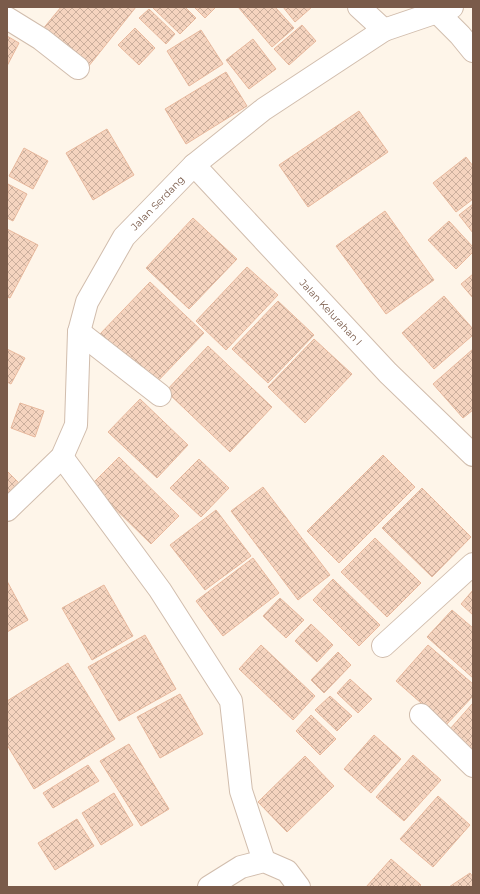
<svg xmlns="http://www.w3.org/2000/svg" width="480" height="894" viewBox="0 0 480 894" font-family="Montserrat,sans-serif">
  <defs>
    <pattern id="building-cross-hatch" width="8" height="8" patternUnits="userSpaceOnUse"><rect width="8" height="8" fill="#f5d4bf"/><path d="M0 0l8 8M0 8l8-8" fill="none" stroke="#cbaf9d"/></pattern>
  </defs>
  <rect width="100%" height="100%" fill="#fef5e9"/>
  <!-- building -->
  <g fill="url(#building-cross-hatch)" stroke="#e8b99e">
    <path d="M61,7H136L88,67L42,30Z"/>
    <path d="M152,7H185L196,18L180,34Z"/>
    <path d="M194,7H216L205,18Z"/>
    <path d="M238,7H275L294,28L272,47Z"/>
    <path d="M283,7H312L295,22Z"/>
    <path d="M149,9L175,34L166,44L139,18Z"/>
    <path d="M302,25L316,41L289,65L274,49Z"/>
    <path d="M135,28L155,48L139,65L118,45Z"/>
    <path d="M201,30L223,64L189,86L167,51Z"/>
    <path d="M7,36L19,43L7,66Z"/>
    <path d="M253,39L276,69L249,89L226,60Z"/>
    <path d="M226,72L247,106L186,144L165,109Z"/>
    <path d="M359,111L388,152L308,207L279,165Z"/>
    <path d="M107,129L134,175L93,200L66,153Z"/>
    <path d="M24,148L48,161L33,189L9,176Z"/>
    <path d="M466,157L473,166V199L456,212L433,183Z"/>
    <path d="M8,184L27,194L13,221L7,218Z"/>
    <path d="M473,204V233L459,215Z"/>
    <path d="M385,211L434,280L386,314L336,246Z"/>
    <path d="M193,218L237,259L189,309L146,268Z"/>
    <path d="M449,221L473,247V252L456,269L428,240Z"/>
    <path d="M7,229L38,245L10,298L7,297Z"/>
    <path d="M247,267L278,295L226,350L196,321Z"/>
    <path d="M473,274V298L461,284Z"/>
    <path d="M150,282L204,333L153,386L99,335Z"/>
    <path d="M444,296L473,329V335L434,369L402,333Z"/>
    <path d="M278,301L314,335L268,383L232,349Z"/>
    <path d="M314,339L352,374L305,423L268,387Z"/>
    <path d="M208,346L272,407L230,452L166,391Z"/>
    <path d="M7,349L25,358L11,384L7,382Z"/>
    <path d="M473,349V410L463,418L433,384Z"/>
    <path d="M140,399L188,445L157,478L108,432Z"/>
    <path d="M20,403L44,411L35,437L11,428Z"/>
    <path d="M383,455L415,487L339,563L307,531Z"/>
    <path d="M119,457L179,516L151,544L91,485Z"/>
    <path d="M199,459L229,488L201,517L170,488Z"/>
    <path d="M7,471L20,484L7,496Z"/>
    <path d="M263,487L330,575L298,600L231,511Z"/>
    <path d="M422,488L471,537L432,577L382,528Z"/>
    <path d="M216,510L251,556L205,590L170,545Z"/>
    <path d="M375,538L421,583L387,617L341,572Z"/>
    <path d="M253,558L279,593L223,636L196,601Z"/>
    <path d="M333,579L380,625L359,646L313,600Z"/>
    <path d="M7,581L28,620L7,632Z"/>
    <path d="M104,585L133,636L92,660L62,608Z"/>
    <path d="M473,590V615L461,604Z"/>
    <path d="M280,598L304,620L286,638L263,616Z"/>
    <path d="M452,610L473,628V678L427,637Z"/>
    <path d="M311,624L333,645L317,662L295,641Z"/>
    <path d="M145,635L176,689L119,721L88,667Z"/>
    <path d="M261,645L315,696L293,720L239,669Z"/>
    <path d="M428,645L473,684V696L446,725L396,681Z"/>
    <path d="M338,652L351,665L324,693L311,680Z"/>
    <path d="M68,663L115,739L34,789L7,745V701Z"/>
    <path d="M350,679L372,699L358,713L337,693Z"/>
    <path d="M180,694L203,734L160,758L137,717Z"/>
    <path d="M330,696L352,716L337,731L315,710Z"/>
    <path d="M473,703V750L450,729Z"/>
    <path d="M311,715L336,739L320,755L296,731Z"/>
    <path d="M374,735L401,759L371,793L344,769Z"/>
    <path d="M129,744L169,809L141,826L100,761Z"/>
    <path d="M413,755L441,780L404,821L376,797Z"/>
    <path d="M305,756L334,786L287,832L258,802Z"/>
    <path d="M88,765L99,781L53,808L43,793Z"/>
    <path d="M114,793L133,825L101,845L82,813Z"/>
    <path d="M438,796L470,825L433,867L400,839Z"/>
    <path d="M77,819L94,846L55,870L38,843Z"/>
    <path d="M391,859L421,885L419,887H366Z"/>
    <path d="M470,873L473,877V887H449Z"/>
  </g>
  <g fill="none" stroke-linecap="round" stroke-linejoin="round">
    <!-- minor casing -->
    <g stroke="#d1bdad" stroke-width="24">
      <g id="minor">
        <path d="M438,13L460,35L473,51"/>
        <path d="M7,18L41,39L78,68"/>
        <path d="M384,30L452,7"/>
        <path id="s1" d="M194,165L388,373L473,455"/>
        <path d="M79,332L160,395"/>
        <path d="M62,457L160,590L231,701L241,791L264,861"/>
        <path d="M383,646L473,564"/>
        <path d="M421,715L473,766"/>
        <path d="M209,887L241,867L264,861L287,871L299,887"/>
      </g>
    </g>
    <!-- tertiary casing -->
    <g stroke="#d1bdad" stroke-width="24">
      <g id="tertiary">
        <path id="s2" d="M7,510L62,457L76,425L79,332L87,302L124,237L194,165L264,109L384,30L359,7"/>
      </g>
    </g>
    <!-- minor -->
    <use href="#minor" stroke="#fff" stroke-width="22"/>
    <!-- tertiary -->
    <use href="#tertiary" stroke="#fff" stroke-width="22"/>
  </g>
  <g text-anchor="middle" stroke-width="3.5" stroke-linejoin="round" paint-order="stroke">
    <!-- street labels -->
    <g font-size="10" fill="#7a5b4a" stroke="#fff9f1">
      <text dy="4" stroke="none"><textPath href="#s2" startOffset="358">Jalan Serdang</textPath></text>
      <text dy="4" stroke="none"><textPath href="#s1" startOffset="201">Jalan Kelurahan I</textPath></text>
    </g>
  </g>
  <!-- border -->
  <rect width="480" height="894" fill="none" stroke="#7a5b4a" stroke-width="16"/>
</svg>
